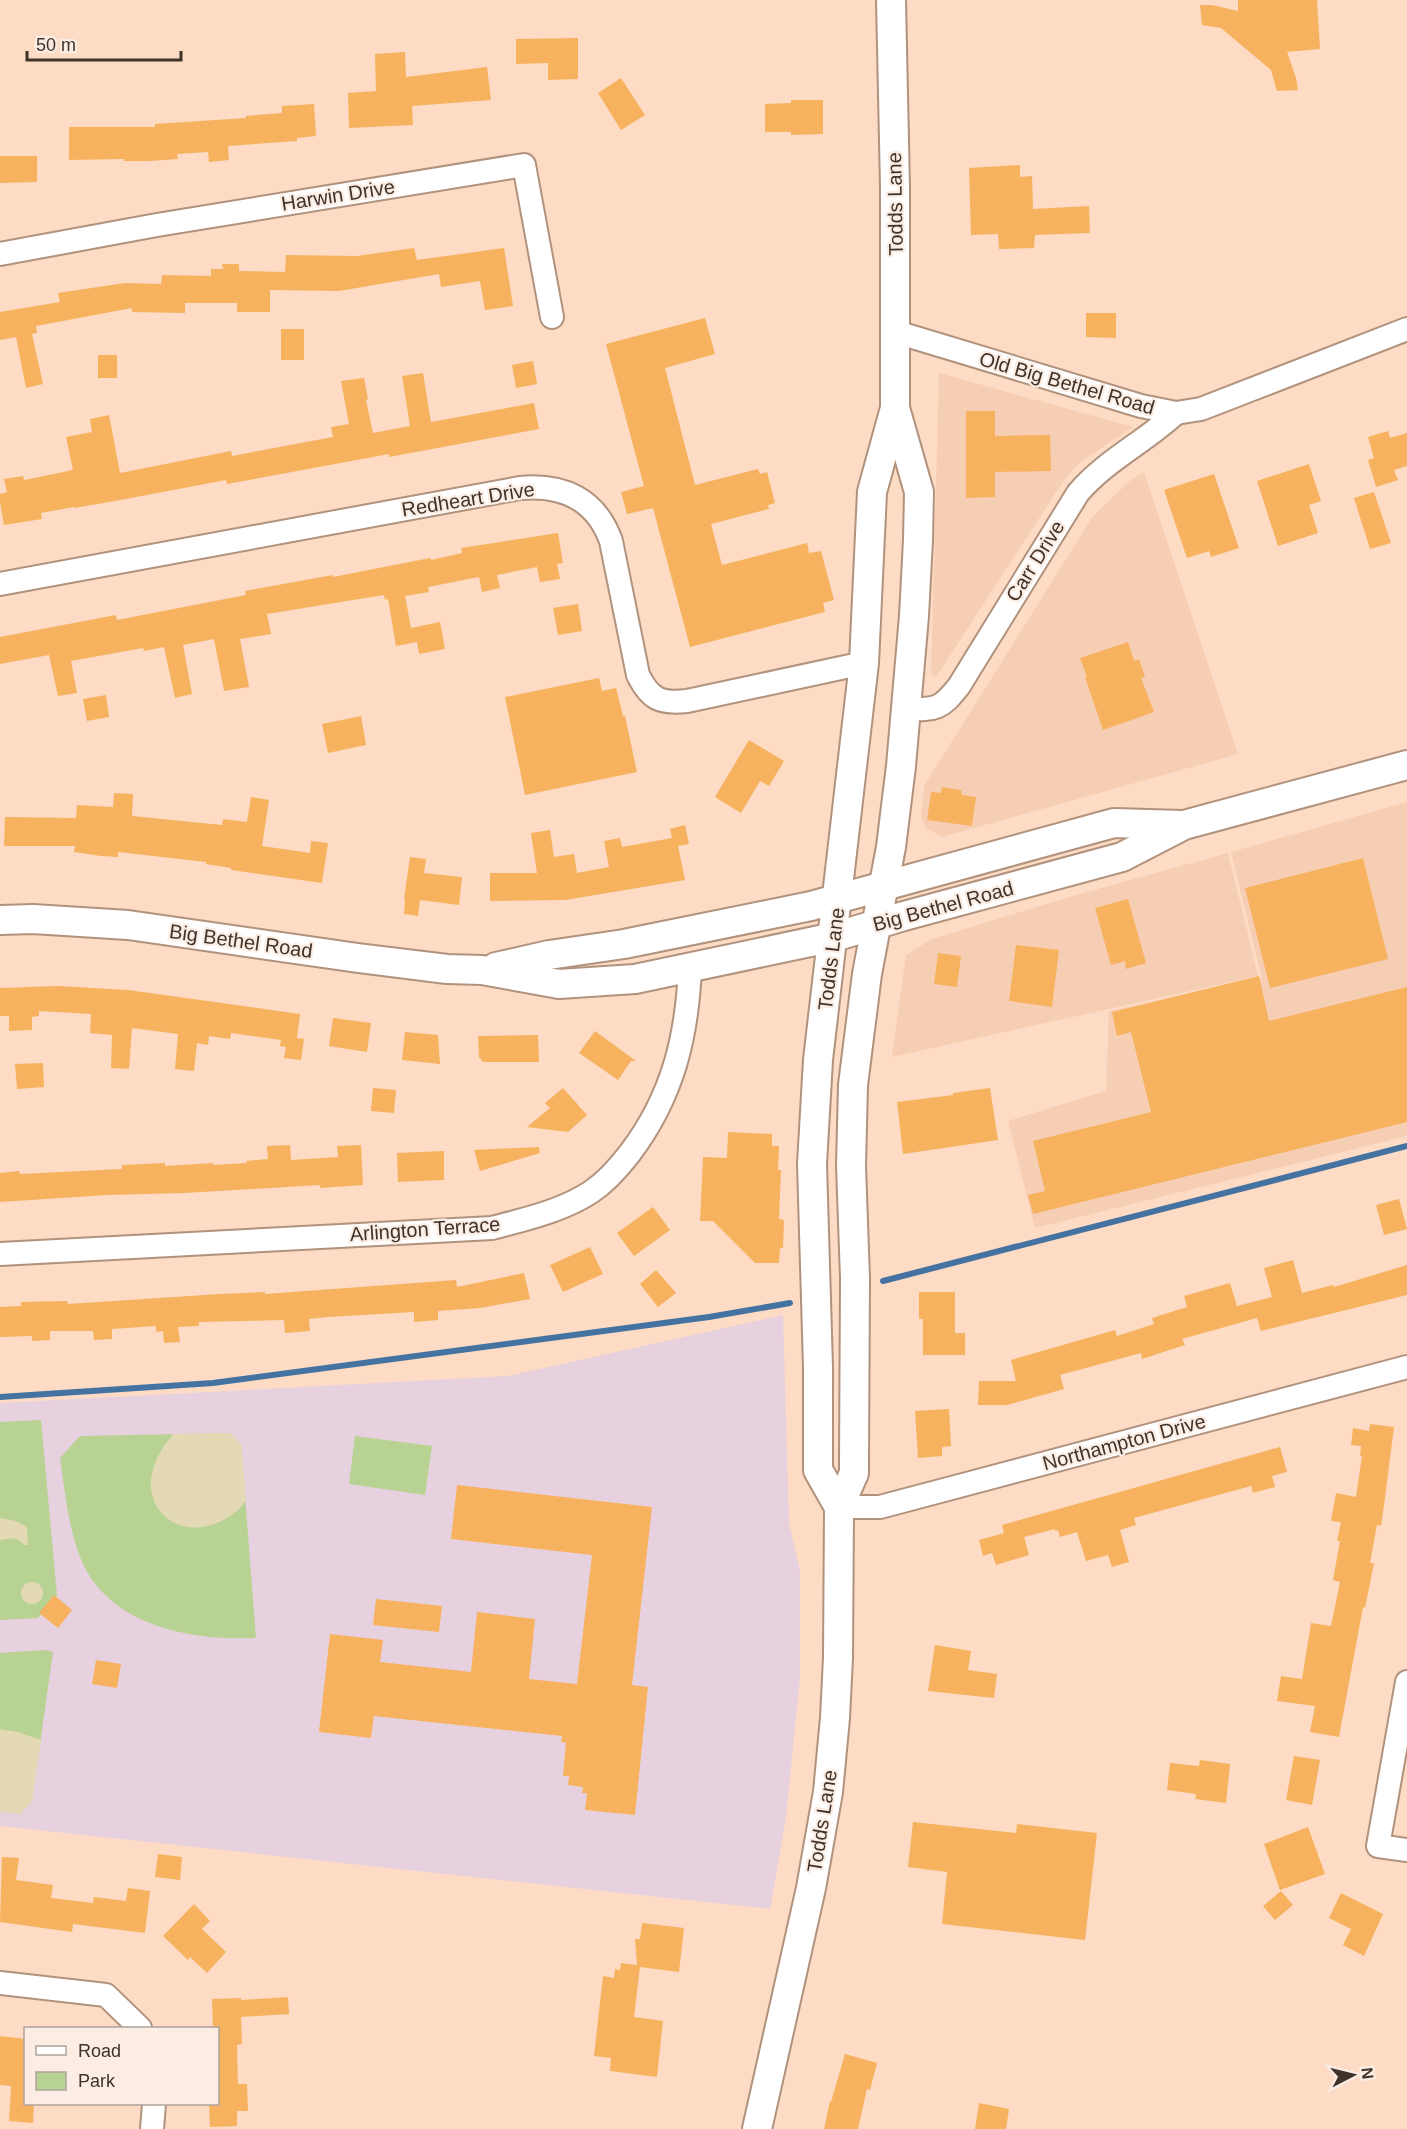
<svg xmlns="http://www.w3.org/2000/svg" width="1407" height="2129" viewBox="0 0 1407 2129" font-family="Arial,sans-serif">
  <rect width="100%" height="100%" fill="#fddbc4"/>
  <!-- built -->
  <g fill="#f6ceb3">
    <path d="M939,373L1133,427L1079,463L1062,483L936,677L931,675Z"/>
    <path d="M1144,472L1238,754L942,837L926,828L921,818L924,786L1093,516L1131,480Z"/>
    <path d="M1407,802V1136L1035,1228L1008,1121L1106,1091L1109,1011L1262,978L1231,852Z"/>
    <path d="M1228,853L1258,976L892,1057L906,955L932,939L1069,897Z"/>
  </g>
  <!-- education -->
  <path fill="#e8d1de" d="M783,1315L789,1523L800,1571V1678L786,1818L770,1909L0,1826V1403L508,1376Z"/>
  <!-- green -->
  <g fill="#b8d293">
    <path d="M41,1420L57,1595L38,1618L0,1620V1422Z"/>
    <path d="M230,1433L241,1444L256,1638C191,1641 107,1626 80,1557C68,1526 65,1492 60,1458L80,1436Z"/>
    <path d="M355,1436L432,1446L425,1495L349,1484Z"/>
    <path d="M45,1650L53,1652L32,1801L20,1814L0,1811V1653Z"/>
  </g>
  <!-- sand -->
  <g fill="#e3d9b4">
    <path d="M230,1433L241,1444L246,1500C231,1524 192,1537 168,1519C138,1496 152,1456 174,1434Z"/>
    <path d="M0,1518L16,1521L27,1527L28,1545H25L15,1538L0,1540Z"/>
    <circle cx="32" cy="1593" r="11"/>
    <path d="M0,1729L18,1732L41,1740L32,1801L20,1814L0,1811Z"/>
  </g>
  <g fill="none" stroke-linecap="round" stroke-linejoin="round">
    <!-- stream -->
    <g stroke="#4473a1" stroke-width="6">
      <path d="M883,1281L1407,1146"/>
      <path d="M0,1397L213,1383L709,1317L790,1303"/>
    </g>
  </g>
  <!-- building -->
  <g fill="#f7b25f">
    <path d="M1238,0H1317L1320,49L1287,52L1296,78L1298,90L1277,91L1271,70L1221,28L1202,25L1200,5H1212L1238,11Z"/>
    <path d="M578,38V79L548,80V63L516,64V39Z"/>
    <path d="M405,52L406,77L487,67L491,100L412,106L413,125L349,128L348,93L376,91L375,54Z"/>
    <path d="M621,78L645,115L621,130L598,93Z"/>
    <path d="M791,100H823V134L791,135V132H765V104L791,103Z"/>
    <path d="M314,104L316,136L297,138V141L228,146L229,160L209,162L208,152L177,154L178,159L149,161H124V159L69,160V127H155V124L246,118V116L282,113V106Z"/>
    <path d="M0,156H37V182L0,183Z"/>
    <path d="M1020,165V177L1032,176L1033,209L1089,206L1090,233L1035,235L1034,248L999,249L998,234L971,235L969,168Z"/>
    <path d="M414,248L417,260L504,248L513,306L485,310L480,281L441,287L439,274L339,291L270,290V312H237V303H185V313L132,312V308L36,326L37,333L32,334L43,384L26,388L16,337L0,340V312L60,302L58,293L125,283L161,284L162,275L211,276V269H223L222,264H239V271L285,272L286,255L357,256Z"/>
    <path d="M1086,313H1116V338L1086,337Z"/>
    <path d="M705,318L715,354L665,368L695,485L758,469L760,474L767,472L775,503L768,505L769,509L711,524L722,565L807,543L809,553L821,551L834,600L823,603L825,612L690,647L653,508L627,514L621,492L644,486L606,344Z"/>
    <rect x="281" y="329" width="23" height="31"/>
    <rect x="98" y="355" width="19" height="23"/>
    <path d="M533,361L537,384L516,388L512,365Z"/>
    <path d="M423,373L431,422L534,403L539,429L389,457V454L227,484L226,480L115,501L74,508V507L41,513L42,519L4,525L0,502V494L7,492L4,479L23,476L24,480L73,470L66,437L92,432L90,419L109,415L120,473L231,451L232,456L333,437L331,427L349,424L341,381L364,378L368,399L366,400L373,433L410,426L402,376Z"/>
    <path d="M966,411H995V436L1050,435L1051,471L995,472V497L966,498Z"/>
    <path d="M1388,431L1390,438L1407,433V466L1394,470L1398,480L1376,487L1368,460L1374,458L1368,437Z"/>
    <path d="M1309,464L1321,501L1309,505L1318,533L1278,546L1257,481Z"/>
    <path d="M1214,474L1239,548L1211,557L1209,551L1187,558L1164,490Z"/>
    <path d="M1374,492L1391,543L1370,549L1354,498Z"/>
    <path d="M558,533L563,563L557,564L560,579L540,582L537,567L497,575L500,588L482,592L479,577L428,587L429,592L405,596L411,628L440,622L445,649L419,654L417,642L396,646L388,599L385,600L384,595L267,614L271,634L240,639L249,687L224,691L214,639L183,645L192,694L175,698L164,647L144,651L143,648L71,661L77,693L58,696L49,655L0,664V637L116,615L117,620L246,595L245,591L333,575V577L430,558L431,560L462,553L461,548Z"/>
    <path d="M578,604L582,631L558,635L553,608Z"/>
    <path d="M1128,642L1134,661L1139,659L1145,677L1141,678L1154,712L1103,730L1085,677H1087L1080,658Z"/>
    <path d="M599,678L602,691L616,688L623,716H625L637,772L525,795L505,697Z"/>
    <path d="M106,695L109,717L87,721L83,699Z"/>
    <path d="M361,716L366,745L328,753L322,724Z"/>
    <path d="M749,740L784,761L769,786L760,781L741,813L715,797Z"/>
    <path d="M942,787L961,790L962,795L976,797L972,826L927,820L931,792L941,793Z"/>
    <path d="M114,793L133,794L132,816L222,825L223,819L247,822L251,797L269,800L262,846L310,853L311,841L328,843L322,883L231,870V868L206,864V862L118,852V857L101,856L74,852L75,846H4L5,817L76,818L77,805L113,807Z"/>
    <path d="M685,825L689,844L678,846L685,880L565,900L490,901V873H537L531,833L550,830L554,857L574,854L577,873L609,867L604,841L620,838L622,847L672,838L670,829Z"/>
    <path d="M410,857L426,859L424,873L462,877L459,905L420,900L418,916L404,914L405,899H404Z"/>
    <path d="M1363,858L1388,959L1270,988L1245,888Z"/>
    <path d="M1128,899L1146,963L1126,969L1125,961L1111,965L1095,908Z"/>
    <path d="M1016,945L1059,950L1052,1007L1009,1001Z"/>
    <path d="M938,953L961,956L957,987L934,984Z"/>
    <path d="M1259,976L1269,1021L1407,987V1122L1033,1214L1028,1195L1045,1191L1033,1141L1151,1112L1131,1032L1117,1036L1112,1012Z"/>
    <path d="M58,986L128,990L300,1014L297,1038L304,1039L301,1060L284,1058L286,1047L280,1046L281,1040L231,1033L230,1039L209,1036L208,1045L197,1043L194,1071L175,1069L178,1034L132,1028L129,1069L111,1068L112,1035L90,1033L91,1014L39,1011V1016L32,1017V1030L9,1031V1016H0V988Z"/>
    <path d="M333,1018L371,1023L367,1052L329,1046Z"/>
    <path d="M595,1031L636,1061H631L618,1080L579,1053Z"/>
    <path d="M405,1032L438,1035L440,1064L402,1060Z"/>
    <path d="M538,1035L539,1062H483L479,1057L478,1036Z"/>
    <path d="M43,1063L44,1087L17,1089L15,1064Z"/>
    <path d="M373,1088L396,1090L394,1113L371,1111Z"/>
    <path d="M563,1088L587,1115L568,1132L527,1127L550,1108L545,1103Z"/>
    <path d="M990,1088L998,1140L903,1154L897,1102L953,1095V1093Z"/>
    <path d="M728,1132L772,1134V1146H779L778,1170H781L779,1219L784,1220L783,1248H780L779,1263H755L713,1221H700L703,1157L727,1158Z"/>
    <path d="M290,1145L291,1160L338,1157L337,1146L361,1145L363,1185L320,1188V1185L185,1193L107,1195L0,1202V1173L19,1171L20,1174L122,1169V1165L165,1163V1166L213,1163V1165L247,1163L246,1161L268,1159L267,1146Z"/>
    <path d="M539,1147L540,1153L480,1171L474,1150Z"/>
    <path d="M444,1151V1180L398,1182L397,1153Z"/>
    <path d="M1399,1199L1407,1229L1384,1235L1376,1205Z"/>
    <path d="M653,1207L670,1230L634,1256L617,1233Z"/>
    <path d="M590,1247L603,1274L563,1292L550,1265Z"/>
    <path d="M1293,1260L1302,1293L1333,1285L1334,1287L1407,1265V1295L1261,1331L1257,1318L1182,1339L1185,1345L1142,1359L1141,1353L1060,1375L1064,1389L1007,1405H978L979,1381H1016L1011,1360L1115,1330L1117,1336L1154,1324L1152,1318L1187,1307L1184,1296L1230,1283L1237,1306L1272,1297L1264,1268Z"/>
    <path d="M656,1270L676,1293L658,1307L640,1284Z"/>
    <path d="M524,1273L530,1299L480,1308L438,1311V1320L414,1322V1312L328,1317L309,1319L310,1331L285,1333L284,1320L199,1322V1326L178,1327L180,1342L164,1343L163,1331L156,1332V1326L112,1329V1339L94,1340L93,1331H50V1340L32,1341V1336L0,1337V1307L21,1306V1302L67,1301L68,1304L220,1294L265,1292V1294L456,1280L457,1287Z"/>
    <path d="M919,1292H955V1333H965V1355H923V1319H919Z"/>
    <path d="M949,1409L951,1446L942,1447V1456L918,1458L915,1411Z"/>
    <path d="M1370,1424L1394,1427L1384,1505L1381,1526L1377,1525L1370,1563H1374L1365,1608L1363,1607L1339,1737L1310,1732L1315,1706L1277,1701L1281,1676L1302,1679L1311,1623L1331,1626L1340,1582L1333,1580L1340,1541H1337L1341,1522L1331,1521L1336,1493L1356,1497L1362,1456H1360L1361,1446L1351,1445L1353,1428L1369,1431Z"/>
    <path d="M1280,1447L1287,1472L1272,1476L1275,1487L1253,1493L1251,1486L1134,1518L1136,1525L1120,1530L1129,1562L1112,1567L1108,1555L1086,1561L1077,1532L1060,1537L1058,1530L1055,1531V1529L1024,1537L1029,1555L996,1565L992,1553L983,1556L979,1540L1004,1533L1002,1525Z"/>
    <path d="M457,1485L652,1507L632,1685L648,1687L635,1815L585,1810L587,1793H582L583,1787L568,1785L569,1776H563L566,1743L561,1742L562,1736L374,1716L371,1738L319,1732L330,1634L383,1640L380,1662L471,1672L477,1612L535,1619L529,1679L577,1684L592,1555L451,1539Z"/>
    <path d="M54,1595L72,1610L58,1628L39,1613Z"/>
    <path d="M376,1599L442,1606L439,1632L373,1625Z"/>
    <path d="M935,1645L971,1651L968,1670L997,1674L994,1698L928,1691Z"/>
    <path d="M96,1660L121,1664L117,1688L92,1684Z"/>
    <path d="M1294,1756L1320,1760L1312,1805L1286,1800Z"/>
    <path d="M1200,1760L1230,1764L1226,1803L1195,1799L1196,1794L1167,1790L1170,1763L1199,1766Z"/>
    <path d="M913,1822L1016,1833L1017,1824L1097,1833L1085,1940L942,1924L947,1872L908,1867Z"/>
    <path d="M1308,1827L1325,1874L1280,1890L1264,1844Z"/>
    <path d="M158,1854L182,1857L180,1880L155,1877Z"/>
    <path d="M2,1857L19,1858L16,1880L53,1885L51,1898L93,1903L94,1897L126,1901L128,1888L150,1891L145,1933L73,1924L72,1932L0,1922Z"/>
    <path d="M1281,1891L1293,1905L1275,1920L1263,1906Z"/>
    <path d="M1341,1893L1383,1914L1364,1956L1343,1945L1351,1929L1329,1918Z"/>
    <path d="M194,1904L210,1921L202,1929L226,1952L207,1973L190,1957L188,1960L163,1936Z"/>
    <path d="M642,1923L684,1928L679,1972L640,1967L634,2017L663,2021L657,2077L610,2071L611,2058L594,2056L603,1976L614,1978L615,1969L620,1970L621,1963L637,1965L635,1939H640Z"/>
    <path d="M288,1997L289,2014L241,2017L242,2044L237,2045L238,2084H247L248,2111H237V2126L210,2127L209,2103H218V2028H213L212,1999L241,1998V2000Z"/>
    <path d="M0,2036L26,2039V2103H34L33,2123L9,2121L11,2086L0,2085Z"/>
    <path d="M845,2054L877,2063L870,2090L867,2089L858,2129H824L830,2101L831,2102Z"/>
    <path d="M979,2103L1009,2109L1006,2129H975Z"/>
  </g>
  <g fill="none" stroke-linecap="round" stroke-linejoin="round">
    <!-- minor casing -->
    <g stroke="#b1927d" stroke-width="26">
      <g id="minor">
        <path d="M0,254L157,225L524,165L552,317"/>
        <path d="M896,332L1141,406L1176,413L1201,409L1407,329"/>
        <path d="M0,584L520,488C563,484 596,499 611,541L638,675C650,699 660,704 687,701L864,663"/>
        <path d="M907,709C936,710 941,709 959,686L1078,493C1106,460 1145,442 1176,413"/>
        <path d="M0,1254L492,1228C526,1219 562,1211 591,1192C606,1182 620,1166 630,1153C673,1096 687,1037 690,968"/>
        <path d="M839,1507H880L1407,1367"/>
        <path d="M1407,1682L1378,1846L1407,1850"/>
        <path d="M0,1983L106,1995L140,2028"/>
        <path d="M152,2129L154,2104"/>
      </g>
    </g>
    <!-- major casing -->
    <g stroke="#b1927d" stroke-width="32">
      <g id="major">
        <path d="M0,920L33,919L128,925L358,958L447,969L482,970L559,984L635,979L834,937L904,916L1122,857L1184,825L1407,765"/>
        <path d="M496,967L549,955L624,944L811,906L1114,823L1182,825"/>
        <path d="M839,1507L818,1470V1367L812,1164L818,1060L864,663L872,492L895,408V188L891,0"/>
        <path d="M757,2129L811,1888L828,1792L835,1718L838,1658L839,1507L854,1473V1460L855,1278L851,1166L853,1085L867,974L891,847L901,766L914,616L918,540L919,492L895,408"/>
      </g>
    </g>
    <!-- minor -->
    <use href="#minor" stroke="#fff" stroke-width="22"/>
    <!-- major -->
    <use href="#major" stroke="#fff" stroke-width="28"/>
  </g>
  <g text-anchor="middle" stroke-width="4.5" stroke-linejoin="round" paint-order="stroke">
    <!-- street labels -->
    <g font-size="20" fill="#40332a" stroke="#fbede4">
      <text transform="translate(338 195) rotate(-9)" y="7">Harwin Drive</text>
      <text transform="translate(895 204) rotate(-91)" y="7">Todds Lane</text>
      <text transform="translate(1067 383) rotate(16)" y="7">Old Big Bethel Road</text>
      <text transform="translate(468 499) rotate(-9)" y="7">Redheart Drive</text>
      <text transform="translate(1035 561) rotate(-58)" y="7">Carr Drive</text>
      <text transform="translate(943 906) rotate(-15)" y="7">Big Bethel Road</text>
      <text transform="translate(241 941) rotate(8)" y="7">Big Bethel Road</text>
      <text transform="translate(831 959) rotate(-83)" y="7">Todds Lane</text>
      <text transform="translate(425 1229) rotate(-4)" y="7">Arlington Terrace</text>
      <text transform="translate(1124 1442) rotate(-15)" y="7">Northampton Drive</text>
      <text transform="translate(822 1821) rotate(-81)" y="7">Todds Lane</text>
    </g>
  </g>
  <!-- legend -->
  <rect x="24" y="2027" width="195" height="78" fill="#fbede4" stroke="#b0a39a" stroke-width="1.5"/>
  <rect x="36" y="2046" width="30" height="9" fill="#ffffff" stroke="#b0a39a" stroke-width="1.5"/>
  <text x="78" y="2057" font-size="18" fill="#40332a">Road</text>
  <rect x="36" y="2072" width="30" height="18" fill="#b8d293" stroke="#b0a39a" stroke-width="1.5"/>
  <text x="78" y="2087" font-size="18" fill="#40332a">Park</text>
  <!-- north arrow -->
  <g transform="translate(1353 2075) rotate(83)" stroke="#fbede4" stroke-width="4.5" paint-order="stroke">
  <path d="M0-4.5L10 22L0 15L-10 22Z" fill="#40332a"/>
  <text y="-9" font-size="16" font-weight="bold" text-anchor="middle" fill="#40332a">N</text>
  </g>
  <!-- scale -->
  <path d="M27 51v9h154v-9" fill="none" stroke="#40332a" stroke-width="3"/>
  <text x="36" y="51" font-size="18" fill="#40332a" stroke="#fbede4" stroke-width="4.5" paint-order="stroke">50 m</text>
</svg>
